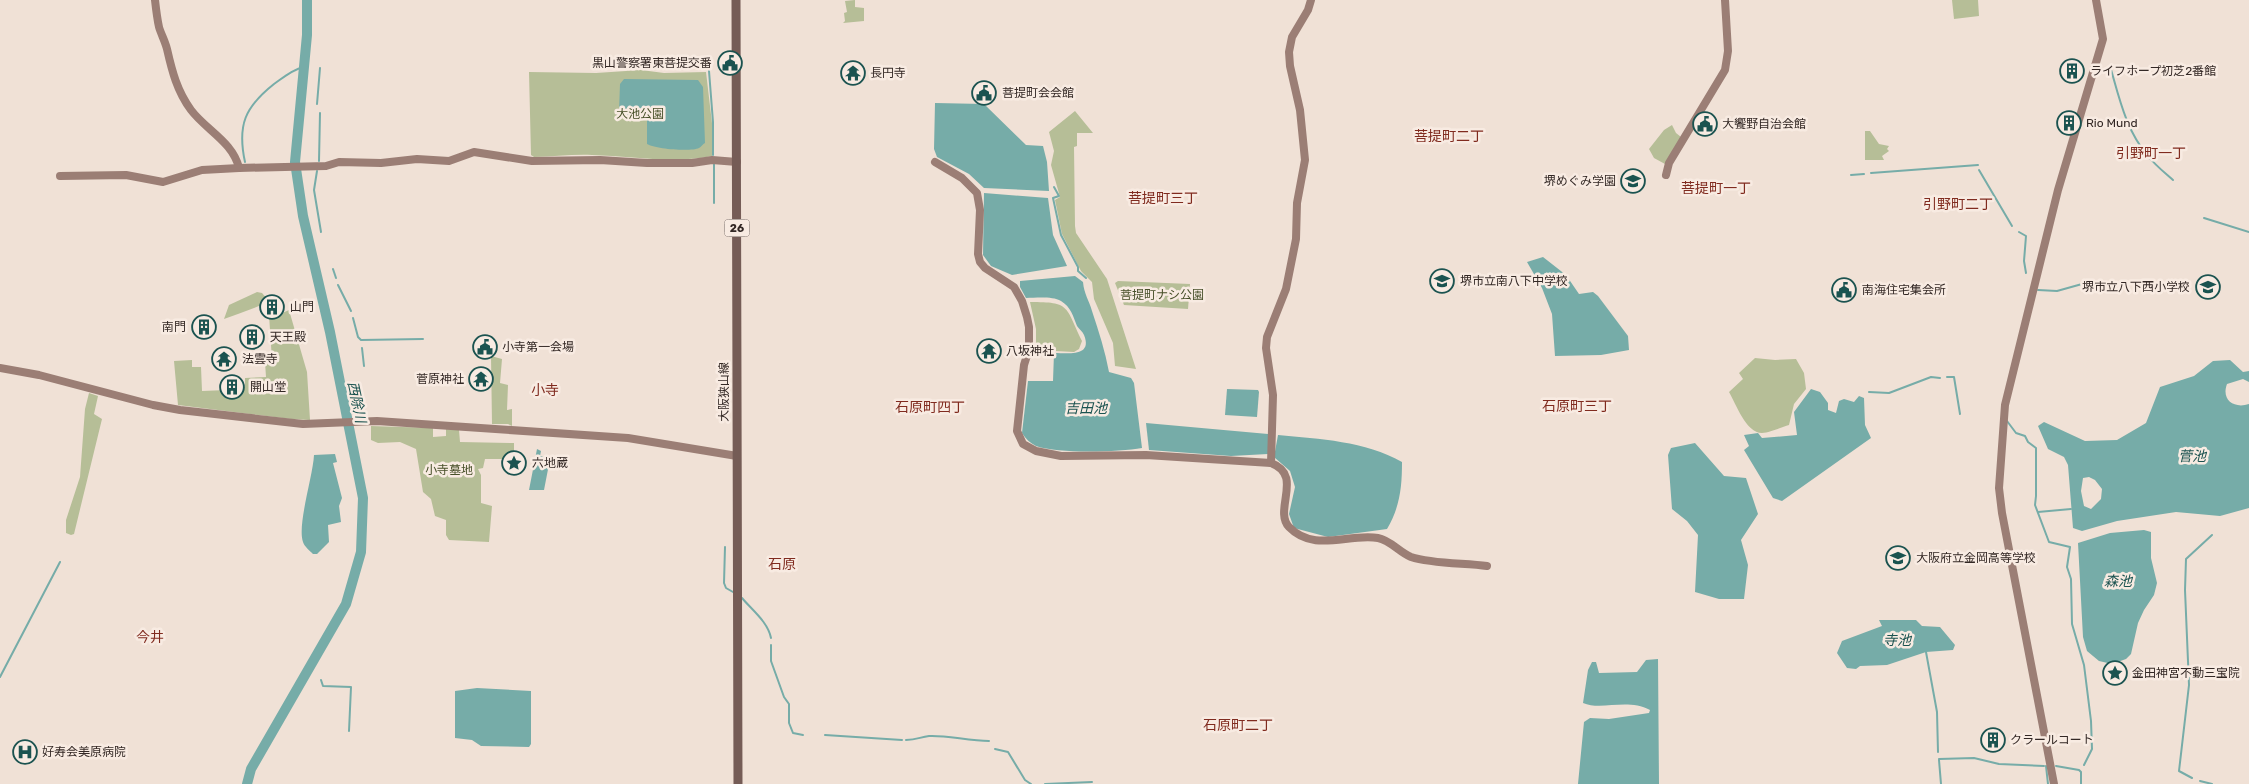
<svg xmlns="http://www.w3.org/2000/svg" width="2249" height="784" viewBox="0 0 2249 784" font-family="Rubik,'Noto Sans JP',sans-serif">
  <rect width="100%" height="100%" fill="#f0e1d6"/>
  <!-- green -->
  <g fill="#b6be97">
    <path d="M855,0V7L864,8V21L843,23L845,21L844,13L847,12L845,1Z"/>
    <path d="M1952,0H1978L1979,16L1954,19Z"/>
    <path d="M641,70L664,73L706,72L712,123V156C673,164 632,156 592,155C573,154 553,157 534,157L531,155L529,72L596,73Z"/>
    <path d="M1075,111L1093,133H1077V146L1074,147L1075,226L1076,233L1107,279L1136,369L1115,366L1113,343L1094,299L1092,282L1081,271L1062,234L1055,200L1060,197L1051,165L1054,151L1049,132Z"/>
    <path d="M1672,125L1676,133L1681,137L1665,164L1654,158L1649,149L1664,130Z"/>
    <path d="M1865,131H1870L1879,144L1889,146L1887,149L1889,151L1882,156L1884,160H1865Z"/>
    <path d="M1118,281L1190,284L1188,309L1124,305L1115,283Z"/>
    <path d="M257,292L262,293L268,300L266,303C252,309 238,314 224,319L229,305Z"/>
    <path d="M1030,302C1071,302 1065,306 1082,341L1079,349L1074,352L1037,350L1036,347V329Z"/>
    <path d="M289,310L307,372L310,420L291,419L178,405L174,361L192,360V367H201L202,391L227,390L229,397H238L239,387H245V378L266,377L265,362L272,360L269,315H278Z"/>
    <path d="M491,356L502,359L500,383L508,385L507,410L512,409V426L508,424H492Z"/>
    <path d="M1755,358L1775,360L1796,359L1804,373L1806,389L1794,404L1789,425C1781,427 1770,433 1762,433C1746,433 1736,404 1729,392L1743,379L1739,373Z"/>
    <path d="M89,393L98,396L94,414L102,419L74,534L71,535L66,533V520L80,477L85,409Z"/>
    <path d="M371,426L433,428V437L446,436V429L459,430L460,442L514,443V459H485L483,468L478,469L481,475V503L492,506L489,542L449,540L446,535V520L435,516L431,499L423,492L416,449L400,442L378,443L371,440Z"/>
  </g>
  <!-- water -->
  <g fill="#76aca8" fill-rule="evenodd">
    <path d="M624,79L698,80L703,87L705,143C703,144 701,147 699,148C691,152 655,149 647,144V120C638,114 626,119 619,112L620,84Z"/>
    <path d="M935,103L984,104L1026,145L1043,146L1047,162L1049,191L984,188L969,174L937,157L934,149Z"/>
    <path d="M984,193L1048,198L1053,235L1067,266L1012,275L991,266L983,255Z"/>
    <path d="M1543,257L1566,275L1579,294L1593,292L1598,296L1628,336L1629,350L1601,355L1555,356L1552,314L1542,288L1527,262Z"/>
    <path d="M1075,276L1083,282C1084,294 1089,300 1092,311C1099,332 1105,351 1109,372L1131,378L1134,383L1142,448C1118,452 1059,454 1036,446C1030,443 1026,439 1022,433L1028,381H1053L1054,353C1068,353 1093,357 1084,335C1083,332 1079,329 1077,326C1073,316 1071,307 1061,301C1052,296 1036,298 1026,298L1020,287V281Z"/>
    <path d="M2230,360L2243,372L2249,371V382L2243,379L2227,384C2221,400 2234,409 2249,404V508L2220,516L2176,512L2117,521L2082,531L2073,528L2068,465L2064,457L2048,449L2038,426L2044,422L2085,441L2117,440L2146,423L2160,387L2194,376L2213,361ZM2089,477L2095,480L2102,489L2101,499L2091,509L2084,506L2081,491L2083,478Z"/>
    <path d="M1227,389L1258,390L1259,392L1257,417L1225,415Z"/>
    <path d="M1811,389L1820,392L1828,403V410L1836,413L1839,401L1844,399L1854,402L1859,396L1864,398L1865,425L1871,438L1782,501L1773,498L1744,450L1749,446L1744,435L1758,433L1762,438L1797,435L1794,412Z"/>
    <path d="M1146,423L1268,434V454L1231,456L1149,450Z"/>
    <path d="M1278,435C1320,439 1365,441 1402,462C1402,487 1400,507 1387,529L1328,537L1294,528L1289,514L1295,487L1290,471L1274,457Z"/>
    <path d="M1695,443L1724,476L1746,478L1758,514L1741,540L1748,565L1744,599H1719L1695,592L1698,535L1687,521L1672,509L1668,455L1671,448Z"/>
    <path d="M537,449L541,451L540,456L550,459L544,490H529Z"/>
    <path d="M335,454L337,462L333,463L342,498L339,506L341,522L328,525L329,542L317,554H313C310,551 304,546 303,542C297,525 313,476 314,455Z"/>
    <path d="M2144,530L2151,532V558L2157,583L2154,595L2144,610L2138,623L2131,654L2126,659L2112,664L2099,661L2087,651L2083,637L2078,543L2110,533Z"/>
    <path d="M1879,620H1916L1922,626L1940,627L1955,645L1953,650L1926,652L1887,665L1860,666L1856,669L1847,668L1837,653L1842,641L1882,626Z"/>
    <path d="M1658,659L1659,784H1578L1584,722L1590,718L1609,719L1649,713L1650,710C1627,698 1601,711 1583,703L1588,670L1592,662H1596L1599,673L1637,672L1646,660Z"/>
    <path d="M477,688L531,691V744L529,747L481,746L472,740L455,738V691Z"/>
  </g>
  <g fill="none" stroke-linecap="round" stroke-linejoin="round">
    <!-- stream -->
    <g stroke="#76aca8" stroke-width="2">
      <path d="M2110,66C2119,97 2126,131 2148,156C2155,165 2164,172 2173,180"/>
      <path d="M709,71L713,122V155"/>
      <path d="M317,104L320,68"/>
      <path d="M319,161L320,113"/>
      <path d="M245,162C237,125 245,107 274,84C284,77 293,69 305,67"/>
      <path d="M714,164V203"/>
      <path d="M1979,170L2012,226"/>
      <path d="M317,171L314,190L321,232"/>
      <path d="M1871,173L1978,165"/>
      <path d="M1851,175L1864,174"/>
      <path d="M1054,187L1059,196L1053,198L1061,235L1078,267V271L1086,278"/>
      <path d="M2204,218L2249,232"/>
      <path d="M2019,232L2026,236L2024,261L2026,273"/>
      <path d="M333,269L336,278"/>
      <path d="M338,285L351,311"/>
      <path d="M2038,290L2057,291L2082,284"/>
      <path d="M353,318L358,337L361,340L423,339"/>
      <path d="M362,348L364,366"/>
      <path d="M1947,377H1954L1960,414"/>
      <path d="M1869,392L1889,393L1931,377L1940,378"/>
      <path d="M2007,421L2016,433L2025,436L2028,442L2036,448V496L2035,505L2049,542L2070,547L2067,567L2071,579L2072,624L2084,665L2091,721L2092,749L2084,765"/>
      <path d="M2038,512L2071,509"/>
      <path d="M725,547L724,583L726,588L733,592"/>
      <path d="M742,598C752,610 768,622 771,638"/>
      <path d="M771,645V661L784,697L789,704V723L793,733L803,735"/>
      <path d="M1926,652L1937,712L1938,752"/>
      <path d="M0,677L60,562"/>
      <path d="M321,680L323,686L351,687L349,731"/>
      <path d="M825,735L902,740"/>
      <path d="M906,740C917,740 920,737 929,736C946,735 969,741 989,741"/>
      <path d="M995,749L1008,752L1025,780L1031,784"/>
      <path d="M1939,759L1974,758L1999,764L2044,766"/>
      <path d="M1939,760L1941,784"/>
      <path d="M2046,766L2048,784"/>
      <path d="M2056,766L2079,770L2081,772V784"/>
      <path d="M2192,778L2179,771L2189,685L2185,590L2186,559L2212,535"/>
      <path d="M2200,781L2212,784"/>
      <path d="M1045,784L1092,782"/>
    </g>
    <!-- river -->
    <path stroke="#76aca8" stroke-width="10" d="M247,784L251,769L346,604L361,552L363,498L330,332L303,216L295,162L307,35V0"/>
    <!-- secondary -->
    <g stroke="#9b7e75" stroke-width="8">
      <path d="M155,0C156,9 157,18 159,27C161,34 165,41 167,49C172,71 177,91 191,110C206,130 233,142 239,168L326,166L339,162L381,163L417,159L449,161L474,152L532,161L600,160L647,163H692L712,160L737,162"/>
      <path d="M935,162L962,178L977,193L980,210L978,254L980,262L985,268L1014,287L1022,301L1027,317L1029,327V349L1024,365L1017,431L1023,444L1036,451L1061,456L1146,455L1271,463C1304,475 1273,510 1289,527C1314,553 1348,533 1378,538C1390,540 1399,552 1411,557C1432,564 1465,563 1487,566"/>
      <path d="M1666,175L1669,163L1725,70L1728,51L1725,0"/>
      <path d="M60,176L126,175L163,182L202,170L239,168"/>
      <path d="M0,368L39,375L153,405L180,410L303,424L377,421L628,438L737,456"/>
      <path d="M1271,463L1273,395L1266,348L1267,337L1286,289L1296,239L1297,203L1305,160L1300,110L1290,66L1289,52L1292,37L1308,10L1311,0"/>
      <path d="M2054,784L2002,513L1999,488L2005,405L2058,190L2103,39L2096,0"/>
    </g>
    <!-- primary -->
    <path stroke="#755c56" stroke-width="9" d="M736,0L738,784"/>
  </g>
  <!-- icons -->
  <defs>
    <g id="civic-ring" transform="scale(1.25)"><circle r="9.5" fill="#f8ebe2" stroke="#1b5350" stroke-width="1.5"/><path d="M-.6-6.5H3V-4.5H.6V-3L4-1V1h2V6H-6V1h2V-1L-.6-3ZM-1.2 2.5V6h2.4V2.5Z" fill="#1b5350"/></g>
    <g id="building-ring" transform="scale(1.25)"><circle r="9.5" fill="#f8ebe2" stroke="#1b5350" stroke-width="1.5"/><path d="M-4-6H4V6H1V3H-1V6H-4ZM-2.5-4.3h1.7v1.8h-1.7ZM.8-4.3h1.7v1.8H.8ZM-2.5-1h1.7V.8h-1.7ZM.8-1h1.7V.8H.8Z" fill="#1b5350"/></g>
    <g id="temple-ring" transform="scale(1.25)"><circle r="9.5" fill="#f8ebe2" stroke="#1b5350" stroke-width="1.5"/><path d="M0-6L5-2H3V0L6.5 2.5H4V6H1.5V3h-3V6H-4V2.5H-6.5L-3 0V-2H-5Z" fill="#1b5350"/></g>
    <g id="school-ring" transform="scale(1.25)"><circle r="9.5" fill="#f8ebe2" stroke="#1b5350" stroke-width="1.5"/><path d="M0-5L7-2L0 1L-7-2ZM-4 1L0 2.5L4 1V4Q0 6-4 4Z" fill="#1b5350"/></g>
    <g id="sight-ring" transform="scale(1.25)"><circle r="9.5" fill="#f8ebe2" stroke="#1b5350" stroke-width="1.5"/><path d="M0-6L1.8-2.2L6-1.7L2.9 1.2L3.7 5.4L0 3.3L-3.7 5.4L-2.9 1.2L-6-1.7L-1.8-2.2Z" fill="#1b5350"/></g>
    <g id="hospital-ring" transform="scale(1.25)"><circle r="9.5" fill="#f8ebe2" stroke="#1b5350" stroke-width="1.5"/><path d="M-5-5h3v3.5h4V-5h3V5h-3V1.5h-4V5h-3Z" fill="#1b5350"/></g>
  </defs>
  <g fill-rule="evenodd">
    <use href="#civic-ring" x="730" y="63"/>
    <use href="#building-ring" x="2072" y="71"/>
    <use href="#temple-ring" x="853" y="73"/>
    <use href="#civic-ring" x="984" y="93"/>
    <use href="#building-ring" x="2069" y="123"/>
    <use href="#civic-ring" x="1705" y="124"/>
    <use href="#school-ring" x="1633" y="181"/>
    <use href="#school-ring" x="1442" y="281"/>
    <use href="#school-ring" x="2208" y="287"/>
    <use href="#civic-ring" x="1844" y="290"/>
    <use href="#building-ring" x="272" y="307"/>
    <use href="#building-ring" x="204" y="327"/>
    <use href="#building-ring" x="252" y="337"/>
    <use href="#civic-ring" x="485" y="347"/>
    <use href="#temple-ring" x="989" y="351"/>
    <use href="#temple-ring" x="224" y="359"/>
    <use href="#temple-ring" x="481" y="379"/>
    <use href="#building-ring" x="232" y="387"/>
    <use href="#sight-ring" x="514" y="463"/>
    <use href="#school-ring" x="1898" y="558"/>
    <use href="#sight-ring" x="2115" y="673"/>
    <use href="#building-ring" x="1993" y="740"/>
    <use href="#hospital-ring" x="25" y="752"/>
  </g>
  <g text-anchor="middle" stroke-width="5" stroke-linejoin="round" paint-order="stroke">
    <!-- shield labels -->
    <rect fill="#f8ebe2" stroke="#6e625e" stroke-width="1" x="724.5" y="219.5" width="25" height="17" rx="4"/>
    <g font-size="11" font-weight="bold" fill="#332825">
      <text x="737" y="232">26</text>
    </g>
    <!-- poi labels -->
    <g font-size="12" fill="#332825" stroke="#f8ebe2" text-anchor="start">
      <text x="712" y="67" text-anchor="end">黒山警察署東菩提交番</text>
      <text x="2090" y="75">ライフホープ初芝2番館</text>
      <text x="870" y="77">長円寺</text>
      <text x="1002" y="97">菩提町会会館</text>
      <text x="2086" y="127">Rio Mund</text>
      <text x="1722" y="128">大饗野自治会館</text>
      <text x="1616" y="185" text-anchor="end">堺めぐみ学園</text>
      <text x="1460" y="285">堺市立南八下中学校</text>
      <text x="2190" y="291" text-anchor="end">堺市立八下西小学校</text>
      <text x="1862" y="294">南海住宅集会所</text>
      <text x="290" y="311">山門</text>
      <text x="186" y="331" text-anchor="end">南門</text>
      <text x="270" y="341">天王殿</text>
      <text x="502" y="351">小寺第一会場</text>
      <text x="1006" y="355">八坂神社</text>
      <text x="242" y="363">法雲寺</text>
      <text x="464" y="383" text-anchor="end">菅原神社</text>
      <text x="250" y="391">開山堂</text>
      <text x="532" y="467">六地蔵</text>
      <text x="1916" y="562">大阪府立金岡高等学校</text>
      <text x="2132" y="677">金田神宮不動三宝院</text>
      <text x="2010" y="744">クラールコート</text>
      <text x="42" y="756">好寿会美原病院</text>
    </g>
    <!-- park labels -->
    <g font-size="12" fill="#475029" stroke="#f8ebe2">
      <text x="640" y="118">大池公園</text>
      <text x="1162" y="299">菩提町ナシ公園</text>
      <text x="449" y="474">小寺墓地</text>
    </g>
    <!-- street labels -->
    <g font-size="12" fill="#332825" stroke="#f8ebe2">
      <text transform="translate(724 392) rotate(-90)" y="4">大阪狭山線</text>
    </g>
    <!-- neighbourhood labels -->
    <g font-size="14" fill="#802b1f" stroke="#f8ebe2">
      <text x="1449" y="141">菩提町二丁</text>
      <text x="2151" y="158">引野町一丁</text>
      <text x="1716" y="193">菩提町一丁</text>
      <text x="1163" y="203">菩提町三丁</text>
      <text x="1958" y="209">引野町二丁</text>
      <text x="545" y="395">小寺</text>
      <text x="1577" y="411">石原町三丁</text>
      <text x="930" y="412">石原町四丁</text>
      <text x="782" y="569">石原</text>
      <text x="150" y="642">今井</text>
      <text x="1238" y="730">石原町二丁</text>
    </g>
    <!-- water labels -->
    <g font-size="14" font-style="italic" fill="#1b5350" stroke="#f8ebe2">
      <text transform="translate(357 402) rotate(78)" y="5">西除川</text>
      <text x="1086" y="413">吉田池</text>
      <text x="2192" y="461">菅池</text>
      <text x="2118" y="586">森池</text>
      <text x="1897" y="645">寺池</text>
    </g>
  </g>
</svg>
